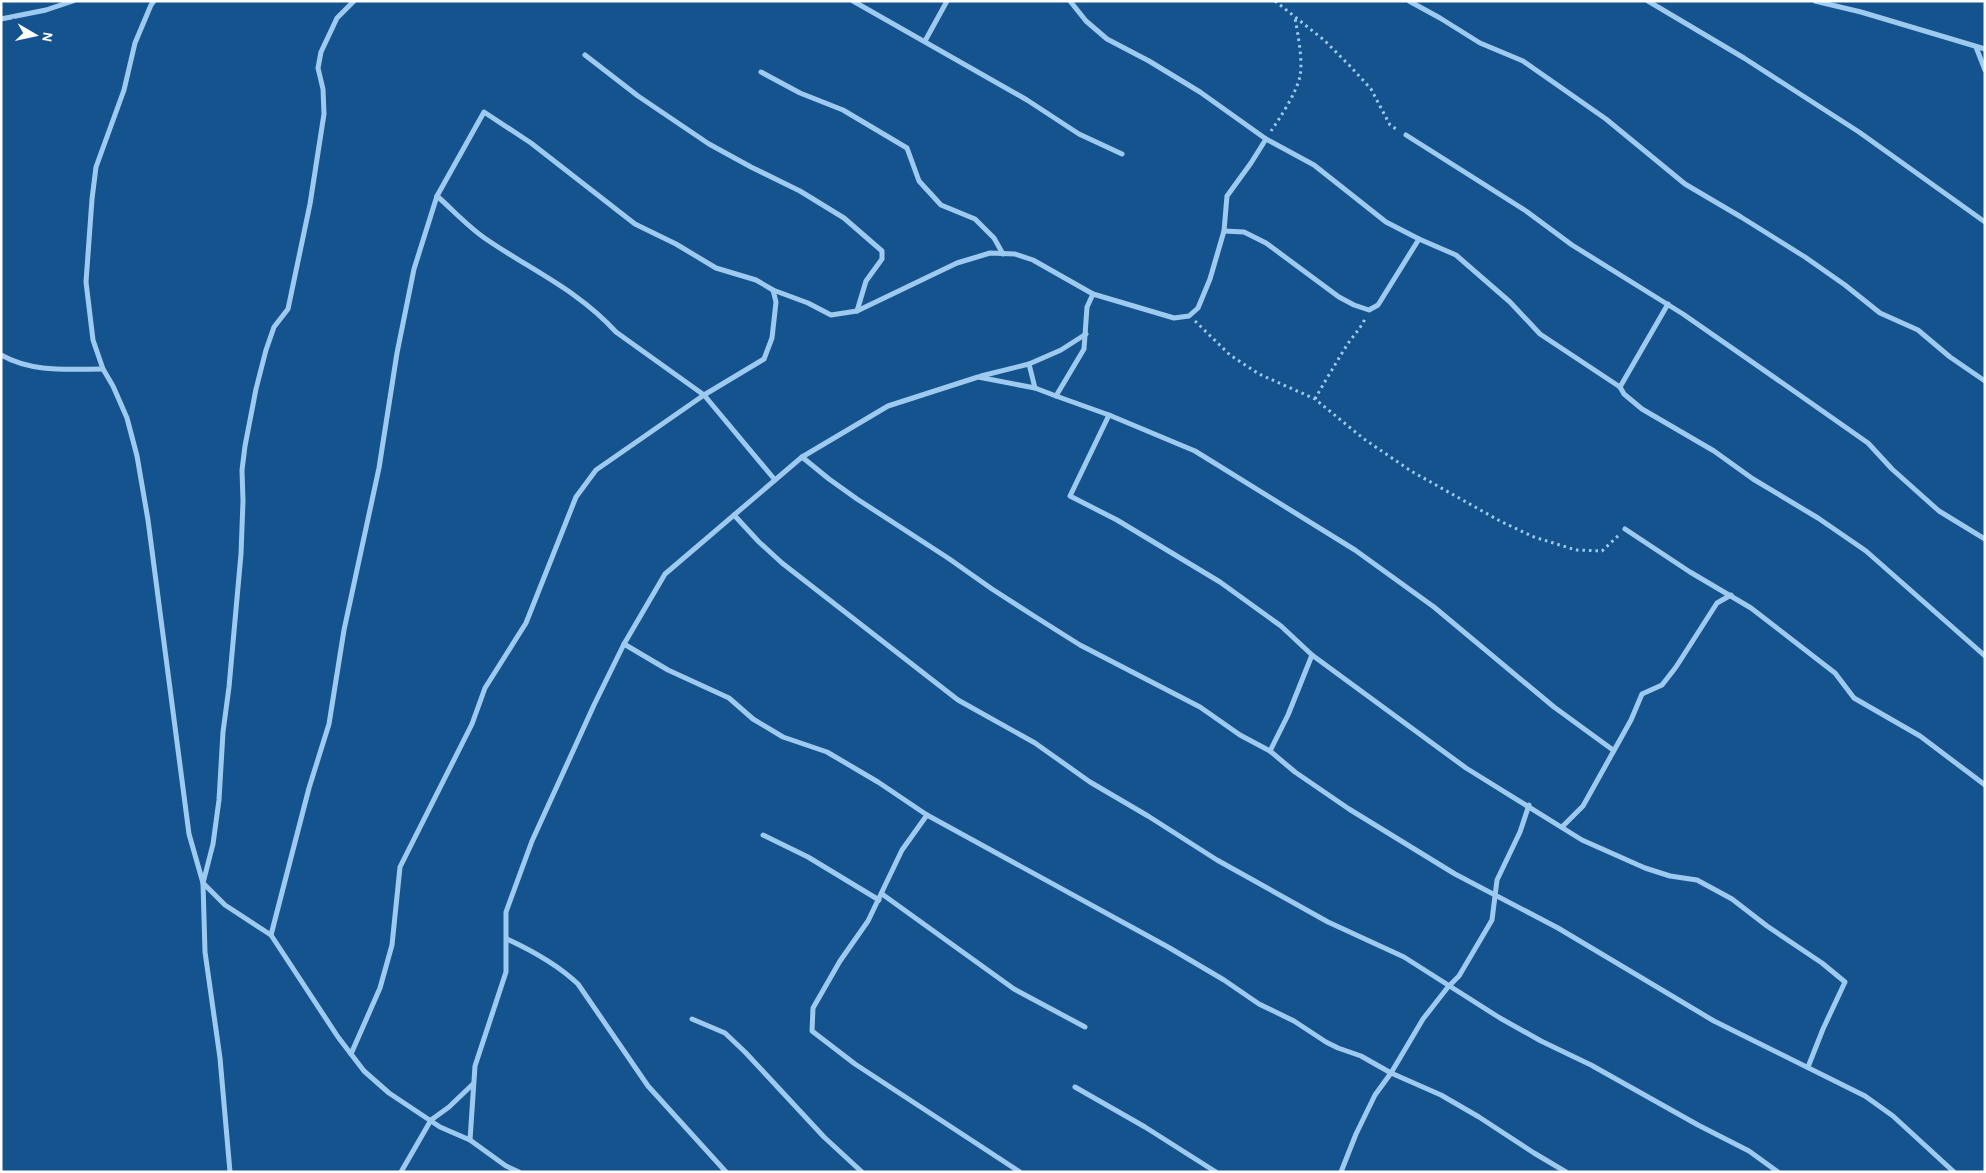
<svg xmlns="http://www.w3.org/2000/svg" width="1986" height="1173" viewBox="0 0 1986 1173" font-family="'Alegreya Sans',sans-serif">
  <rect width="100%" height="100%" fill="#14538e"/>
  <g fill="none" stroke-linecap="round" stroke-linejoin="round">
    <!-- path -->
    <g stroke="#9fcaf0" stroke-width="3" stroke-dasharray="2.5 4" stroke-linecap="butt">
      <path d="M1275,1L1324,40L1350,66L1371,89L1390,125L1399,131"/>
      <path d="M1271,131C1280,118 1297,92 1300,76C1303,60 1298,35 1295,18"/>
      <path d="M1195,321L1230,355L1259,374L1315,399L1364,439L1411,471L1500,521L1534,537L1576,550L1602,551L1619,535"/>
      <path d="M1315,399C1325,381 1336,363 1347,345C1353,336 1360,329 1365,319"/>
    </g>
    <!-- minor -->
    <g stroke="#9fcaf0" stroke-width="5">
      <path d="M154,1L151,5L135,43L124,90L96,167L92,199L86,282L93,340L103,369L113,386L127,418L137,456L148,520L189,834L203,883L205,952L220,1058L230,1172"/>
      <path d="M354,1L337,18L321,52L318,68L323,89L324,114L310,204L288,309L274,327L266,350L256,389L245,446L242,470L243,501L241,554L229,687L223,732L219,800L213,844L203,883L225,905L271,935L338,1037L364,1071L389,1093L440,1127L470,1140L506,1166L519,1172"/>
      <path d="M853,1L1027,100L1079,134L1122,154"/>
      <path d="M1070,1L1086,21L1107,39L1149,61L1200,92L1266,139L1314,165L1386,222L1419,239L1456,255L1510,302L1540,334L1620,387L1624,394L1642,409L1714,451L1753,479L1818,518L1866,551L1985,656"/>
      <path d="M1409,1L1440,18L1480,43L1523,61L1606,119L1685,184L1741,217L1805,257L1845,285L1880,313L1918,330L1950,357L1985,381"/>
      <path d="M1648,1L1744,58L1859,132L1985,222"/>
      <path d="M1815,1L1861,12L1985,49"/>
      <path d="M1,19L46,10L73,1"/>
      <path d="M925,41L947,1"/>
      <path d="M1976,47L1985,70"/>
      <path d="M585,55L638,96L709,144L751,167L800,191L844,218L882,251V259L866,281L857,311"/>
      <path d="M761,72L800,93L843,110L907,148L919,181L941,205L975,219L994,238L1003,254"/>
      <path d="M1406,135L1526,211L1572,245L1683,314L1791,389L1868,443L1892,469L1939,511L1985,539"/>
      <path d="M437,196C453,210 468,227 486,239C531,270 578,290 616,332L704,395L775,480"/>
      <path d="M1224,231L1244,232L1266,243L1339,297L1354,305L1369,310L1378,305L1419,239"/>
      <path d="M1,355C33,373 68,369 103,369"/>
      <path d="M1029,364L1035,388"/>
      <path d="M981,376L1029,364L1061,350L1086,334"/>
      <path d="M1620,387L1668,304"/>
      <path d="M1056,396L1109,415L1195,451L1355,550L1434,607L1554,707L1613,750"/>
      <path d="M1109,415L1070,496L1117,520L1220,582L1281,626L1312,655L1466,768L1582,840L1645,868L1670,876L1697,880L1732,899L1767,926L1822,963L1845,982L1823,1029L1808,1067"/>
      <path d="M802,457L829,479L857,499L948,558L992,589L1034,616L1080,645L1200,707L1240,735L1270,751L1295,772L1349,809L1455,874L1558,928L1714,1021L1865,1096L1893,1116L1954,1172"/>
      <path d="M734,515L759,542L782,563L958,700L1035,743L1090,782L1148,816L1217,860L1328,922L1404,957L1500,1018L1541,1041L1591,1065L1698,1125L1749,1151L1778,1172"/>
      <path d="M1625,529L1690,572L1751,608L1835,673L1854,698L1920,736L1985,785"/>
      <path d="M624,644L668,670L729,698L753,719L783,737L827,752L878,782L927,815L1168,947L1224,980L1259,1004L1294,1021L1326,1042L1338,1048L1361,1056L1391,1073L1441,1095L1479,1117L1534,1153L1566,1172"/>
      <path d="M1270,751L1288,715L1312,655"/>
      <path d="M927,815L902,850L868,921L840,961L813,1008L812,1031L855,1064L1020,1172"/>
      <path d="M1562,827L1583,806L1631,720L1642,694L1662,685L1676,667L1717,603L1731,595"/>
      <path d="M763,835L808,857L879,900"/>
      <path d="M882,894L1014,989L1085,1027"/>
      <path d="M271,935L309,788L329,724L344,630L379,468L397,353L414,269L437,196L484,112L531,143L635,224L676,244L716,268L756,280L773,290L808,303L831,315L857,311L957,263L990,253L1015,254L1033,260L1093,294L1174,318L1189,316L1198,308L1210,279L1224,231L1227,196L1251,163L1266,139"/>
      <path d="M507,939C533,951 557,964 578,984L648,1086L726,1172"/>
      <path d="M692,1019L725,1033L745,1052L824,1137L862,1172"/>
      <path d="M351,1054L380,988L392,945L400,867L472,724L485,688L526,623L576,497L596,470L704,395L764,359L772,338L776,302L773,290"/>
      <path d="M1075,1087L1145,1127L1216,1172"/>
      <path d="M470,1140L475,1066L506,972V912L532,841L594,705L624,644L665,574L802,457L888,406L978,377L1035,388L1056,396L1084,349L1087,307L1093,294"/>
      <path d="M401,1172L431,1120L449,1107L473,1084"/>
      <path d="M1341,1172L1356,1134L1375,1095L1391,1073L1423,1019L1448,987L1459,976L1492,920L1497,880L1520,832L1529,805"/>
    </g>
  </g>
  <!-- border -->
  <rect width="1986" height="1173" fill="none" stroke="#ffffff" stroke-width="5"/>
  <!-- north arrow -->
  <g transform="translate(35 35) rotate(99)" stroke="#14538e" stroke-width="4" paint-order="stroke">
  <path d="M0-4L9 19L0 12L-9 19Z" fill="#ffffff"/>
  <text y="-8" font-size="14" font-weight="bold" text-anchor="middle" fill="#ffffff">N</text>
  </g>
</svg>
